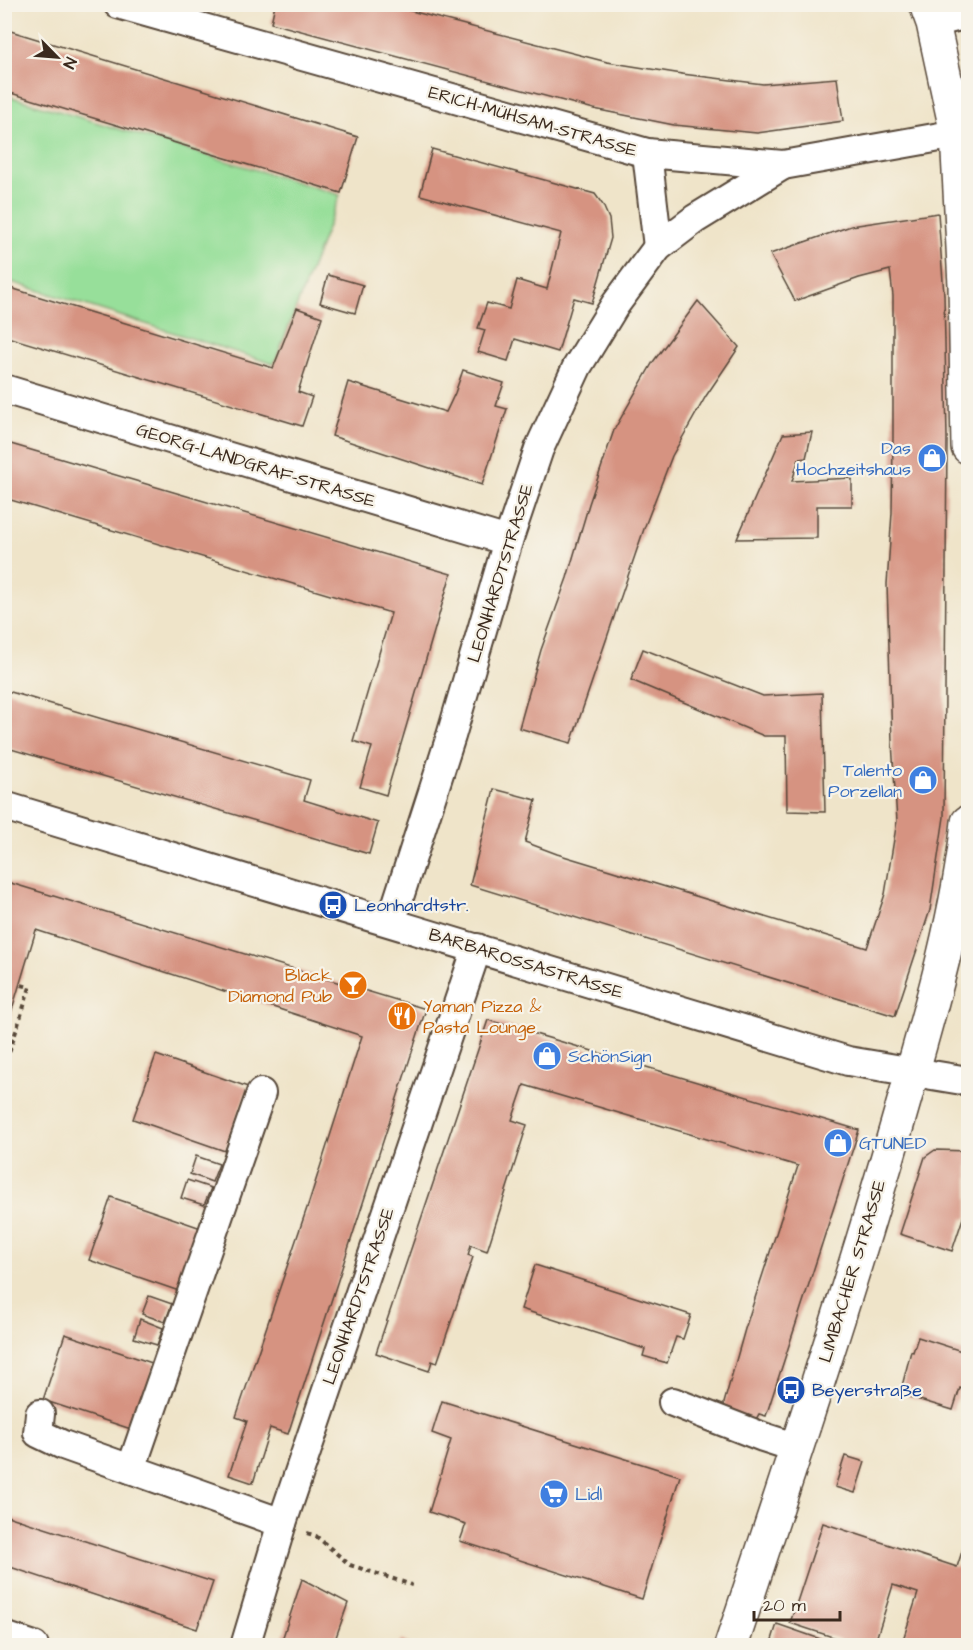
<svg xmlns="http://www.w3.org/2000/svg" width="973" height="1650" viewBox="0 0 973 1650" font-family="'Architects Daughter',sans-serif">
  <rect width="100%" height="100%" fill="#f7f3e8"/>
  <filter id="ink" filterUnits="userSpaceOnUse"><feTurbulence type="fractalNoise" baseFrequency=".0167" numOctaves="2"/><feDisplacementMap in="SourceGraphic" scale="12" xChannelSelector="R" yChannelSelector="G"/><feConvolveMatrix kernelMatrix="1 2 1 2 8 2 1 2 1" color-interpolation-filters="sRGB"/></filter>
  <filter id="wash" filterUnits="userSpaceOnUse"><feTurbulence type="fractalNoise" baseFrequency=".008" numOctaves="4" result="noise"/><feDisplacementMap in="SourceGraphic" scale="24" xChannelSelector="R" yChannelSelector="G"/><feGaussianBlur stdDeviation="1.35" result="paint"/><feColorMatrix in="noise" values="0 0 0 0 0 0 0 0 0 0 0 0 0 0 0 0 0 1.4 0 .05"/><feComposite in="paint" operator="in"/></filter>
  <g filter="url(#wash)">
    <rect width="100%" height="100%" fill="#efe4c9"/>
    <!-- green -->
    <path fill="#97df9a" stroke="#69845c" stroke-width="1.5" d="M5,95L340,195L274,364L5,280Z"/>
    <g id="blocks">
      <!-- building -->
      <g fill="#d69381">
        <path d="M275,4H384L607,62L682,74L763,84L837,78L843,121L757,133L674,125L594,109L271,23Z"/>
        <path d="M4,29L358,137L341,193L4,91Z"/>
        <path d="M432,149L595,194L603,205L609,219L611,238L592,303L574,298L558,352L515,339L508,361L478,352L485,330L478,328L487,303L509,309L517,280L547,289L561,233L420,195Z"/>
        <path d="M938,213L944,295L947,438L944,817L930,910L895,1016L470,885L494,789L536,800L525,842L557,854L867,948L885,894L897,821L892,742L887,584L892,513L893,437V296L890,270L859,278L795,301L770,254L851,226Z"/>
        <path d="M328,275L363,285L355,313L320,303Z"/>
        <path d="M4,286L273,368L297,308L322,317L298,392L312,397L302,426L4,336Z"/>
        <path d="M698,301L739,347L706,396L672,456L645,526L571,743L519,728L541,650L567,578L589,504L614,430L653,362Z"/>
        <path d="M463,370L504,383L496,406L507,409L482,485L332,436L348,382L446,412L455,393Z"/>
        <path d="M812,432L806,458L799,459L792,481L852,478V506H817V538L737,539L783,434Z"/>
        <path d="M4,442L451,574L386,795L360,787L372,747L353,741L391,613L4,498Z"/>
        <path d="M643,649L763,696L822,693L825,812L787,811L786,736H764L631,680Z"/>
        <path d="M4,690L310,780L304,800L378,823L369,854L4,747Z"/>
        <path d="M4,881L426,1009L288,1434L270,1428L253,1483L229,1475L247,1421L236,1417L309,1202L362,1036L36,930L4,1036Z"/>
        <path d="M488,1020L859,1130L766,1416L759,1414L755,1421L725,1411L724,1403L745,1329L798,1166L524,1085L512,1120L527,1125L487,1251L471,1245L468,1255L473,1257L437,1363L432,1361L429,1371L376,1353Z"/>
        <path d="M156,1055L248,1087L225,1151L133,1119Z"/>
        <path d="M935,1150L968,1151V1217L964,1220L963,1218L952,1251L900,1234L925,1157Z"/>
        <path d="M196,1156L219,1164L212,1182L190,1174Z"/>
        <path d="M187,1180L211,1188L204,1205L181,1198Z"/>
        <path d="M111,1197L201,1228L179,1291L89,1260Z"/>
        <path d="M535,1265L691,1315L683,1339L676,1337L667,1363L643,1356L645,1349L521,1309Z"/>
        <path d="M149,1296L172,1304L165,1322L142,1314Z"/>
        <path d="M140,1319L163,1328L157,1345L134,1338Z"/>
        <path d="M65,1334L155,1364L134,1430L43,1400Z"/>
        <path d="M918,1337L968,1353V1362L965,1374L968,1376V1391L960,1388L953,1410L900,1394L911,1351L913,1352Z"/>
        <path d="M442,1401L680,1476L642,1599L460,1541L466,1524L429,1512L451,1440L432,1433Z"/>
        <path d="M845,1456L865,1462L855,1493L835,1487Z"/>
        <path d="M4,1515L213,1582L197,1629L4,1565Z"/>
        <path d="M823,1523L957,1567L968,1533V1646H901L918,1593L893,1585L874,1646H860L790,1623Z"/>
        <path d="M302,1579L348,1603L335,1640L347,1646H280Z"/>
        <path d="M777,1624L826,1641L824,1646H770Z"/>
        <path d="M401,1640L412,1646H398Z"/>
      </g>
    </g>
  </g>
  <g filter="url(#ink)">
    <use href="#blocks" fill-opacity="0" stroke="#564638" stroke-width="1.5"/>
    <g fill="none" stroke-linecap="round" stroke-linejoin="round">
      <!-- minor casing -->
      <g stroke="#564638" stroke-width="32">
        <g id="minor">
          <path d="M118,4L647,153L783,165L968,132"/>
          <path d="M933,23L968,14"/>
          <path d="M647,153L658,247"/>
          <path d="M4,389L508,541"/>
          <path d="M4,806L848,1061L968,1081"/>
          <path d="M391,922L451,736L508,541L539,449L577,367L615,305L658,247L695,219L783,165"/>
          <path d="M673,1402L763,1437L797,1448"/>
          <path d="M40,1414L38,1433L63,1445L282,1523"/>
          <path d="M131,1469L261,1093"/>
          <path d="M4,1636L34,1646"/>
          <path d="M245,1646L282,1523L477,948"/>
        </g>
      </g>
      <!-- major casing -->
      <g stroke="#564638" stroke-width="36">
        <g id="major">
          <path d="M926,4L933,23L957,134L965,285L968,447"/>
          <path d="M731,1646C789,1472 847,1298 898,1122C926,1024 957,924 968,822"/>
        </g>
      </g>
      <!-- path -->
      <g stroke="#564638" stroke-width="4" stroke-dasharray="4.5 4.5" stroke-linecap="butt">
        <path d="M4,1069L30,987L21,985"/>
        <path d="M307,1533L316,1536L350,1565L412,1585"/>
      </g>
      <!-- minor -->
      <use href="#minor" stroke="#fff" stroke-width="28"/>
      <!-- major -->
      <use href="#major" stroke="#fff" stroke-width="33"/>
    </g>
  </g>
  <!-- icons -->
  <defs>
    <g id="shop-disc" transform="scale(1.5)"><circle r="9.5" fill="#3f7fe0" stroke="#f7f3e8"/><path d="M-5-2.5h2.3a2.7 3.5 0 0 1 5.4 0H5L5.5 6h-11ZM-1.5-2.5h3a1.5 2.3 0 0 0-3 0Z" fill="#fff"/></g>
    <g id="bus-disc" transform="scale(1.5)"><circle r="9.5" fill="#1a4fb4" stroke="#f7f3e8"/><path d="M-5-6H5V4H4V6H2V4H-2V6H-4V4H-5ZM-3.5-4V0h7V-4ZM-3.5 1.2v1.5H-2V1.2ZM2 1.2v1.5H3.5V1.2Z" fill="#fff"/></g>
    <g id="bar-disc" transform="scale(1.5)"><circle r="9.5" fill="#e8710a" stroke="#f7f3e8"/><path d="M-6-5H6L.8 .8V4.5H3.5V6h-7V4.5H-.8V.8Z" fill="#fff"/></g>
    <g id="restaurant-disc" transform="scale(1.5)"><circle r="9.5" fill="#e8710a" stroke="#f7f3e8"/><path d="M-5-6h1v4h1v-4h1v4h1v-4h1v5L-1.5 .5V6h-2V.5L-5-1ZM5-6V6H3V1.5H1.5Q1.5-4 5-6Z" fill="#fff"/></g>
    <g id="supermarket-disc" transform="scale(1.5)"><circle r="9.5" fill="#3f7fe0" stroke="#f7f3e8"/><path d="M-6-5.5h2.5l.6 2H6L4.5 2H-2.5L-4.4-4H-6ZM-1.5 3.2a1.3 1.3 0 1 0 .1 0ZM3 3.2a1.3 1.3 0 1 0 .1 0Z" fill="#fff"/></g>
  </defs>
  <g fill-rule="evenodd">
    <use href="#shop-disc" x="932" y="458"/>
    <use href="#shop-disc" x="923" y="780"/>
    <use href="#bus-disc" x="333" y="905"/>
    <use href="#bar-disc" x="353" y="985"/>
    <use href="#restaurant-disc" x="402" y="1016"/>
    <use href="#shop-disc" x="547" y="1056"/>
    <use href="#shop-disc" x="838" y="1143"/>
    <use href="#bus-disc" x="791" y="1390"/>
    <use href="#supermarket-disc" x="554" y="1494"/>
  </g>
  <g text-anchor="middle" stroke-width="4.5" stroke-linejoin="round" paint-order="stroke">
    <!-- street labels -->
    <g font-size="18" fill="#3b2a1e" stroke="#f7f3e8">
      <text transform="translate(533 121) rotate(16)" y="6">ERICH-MÜHSAM-STRASSE</text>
      <text transform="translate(256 465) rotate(17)" y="6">GEORG-LANDGRAF-STRASSE</text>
      <text transform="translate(500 573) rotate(-73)" y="6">LEONHARDTSTRASSE</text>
      <text transform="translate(526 963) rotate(17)" y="6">BARBAROSSASTRASSE</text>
      <text transform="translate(852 1271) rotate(-73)" y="6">LIMBACHER STRASSE</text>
      <text transform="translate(358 1296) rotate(-71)" y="6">LEONHARDTSTRASSE</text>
    </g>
    <!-- shop labels -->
    <g font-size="18" fill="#366cbe" stroke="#f7f3e8" text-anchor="start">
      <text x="911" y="454" text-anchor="end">Das<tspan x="911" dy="21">Hochzeitshaus</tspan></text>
      <text x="902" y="776" text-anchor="end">Talento<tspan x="902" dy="21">Porzellan</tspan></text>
      <text x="568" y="1062">SchönSign</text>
      <text x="859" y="1149">GTUNED</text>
      <text x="575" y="1500">Lidl</text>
    </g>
    <!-- transit labels -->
    <g font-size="18" fill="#164399" stroke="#f7f3e8" text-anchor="start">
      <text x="354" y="911">Leonhardtstr.</text>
      <text x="812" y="1396">Beyerstraße</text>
    </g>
    <!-- food labels -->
    <g font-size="18" fill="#c56008" stroke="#f7f3e8" text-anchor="end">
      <text x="332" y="981">Black<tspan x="332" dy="21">Diamond Pub</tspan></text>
      <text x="423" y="1012" text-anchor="start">Yaman Pizza &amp;<tspan x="423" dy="21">Pasta Lounge</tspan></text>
    </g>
  </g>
  <!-- margin -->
  <rect width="973" height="1650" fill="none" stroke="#f7f3e8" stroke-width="24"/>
  <!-- north arrow -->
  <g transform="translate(57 57) rotate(115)" stroke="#f7f3e8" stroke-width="4.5" paint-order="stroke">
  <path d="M0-4.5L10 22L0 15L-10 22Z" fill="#3b2a1e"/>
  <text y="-9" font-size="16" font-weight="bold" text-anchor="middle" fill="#3b2a1e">N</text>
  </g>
  <!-- scale -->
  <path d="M754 1611v9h86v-9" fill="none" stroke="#3b2a1e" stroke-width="3"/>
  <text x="763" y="1611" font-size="18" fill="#3b2a1e" stroke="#f7f3e8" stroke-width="4.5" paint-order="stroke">20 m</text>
</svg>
